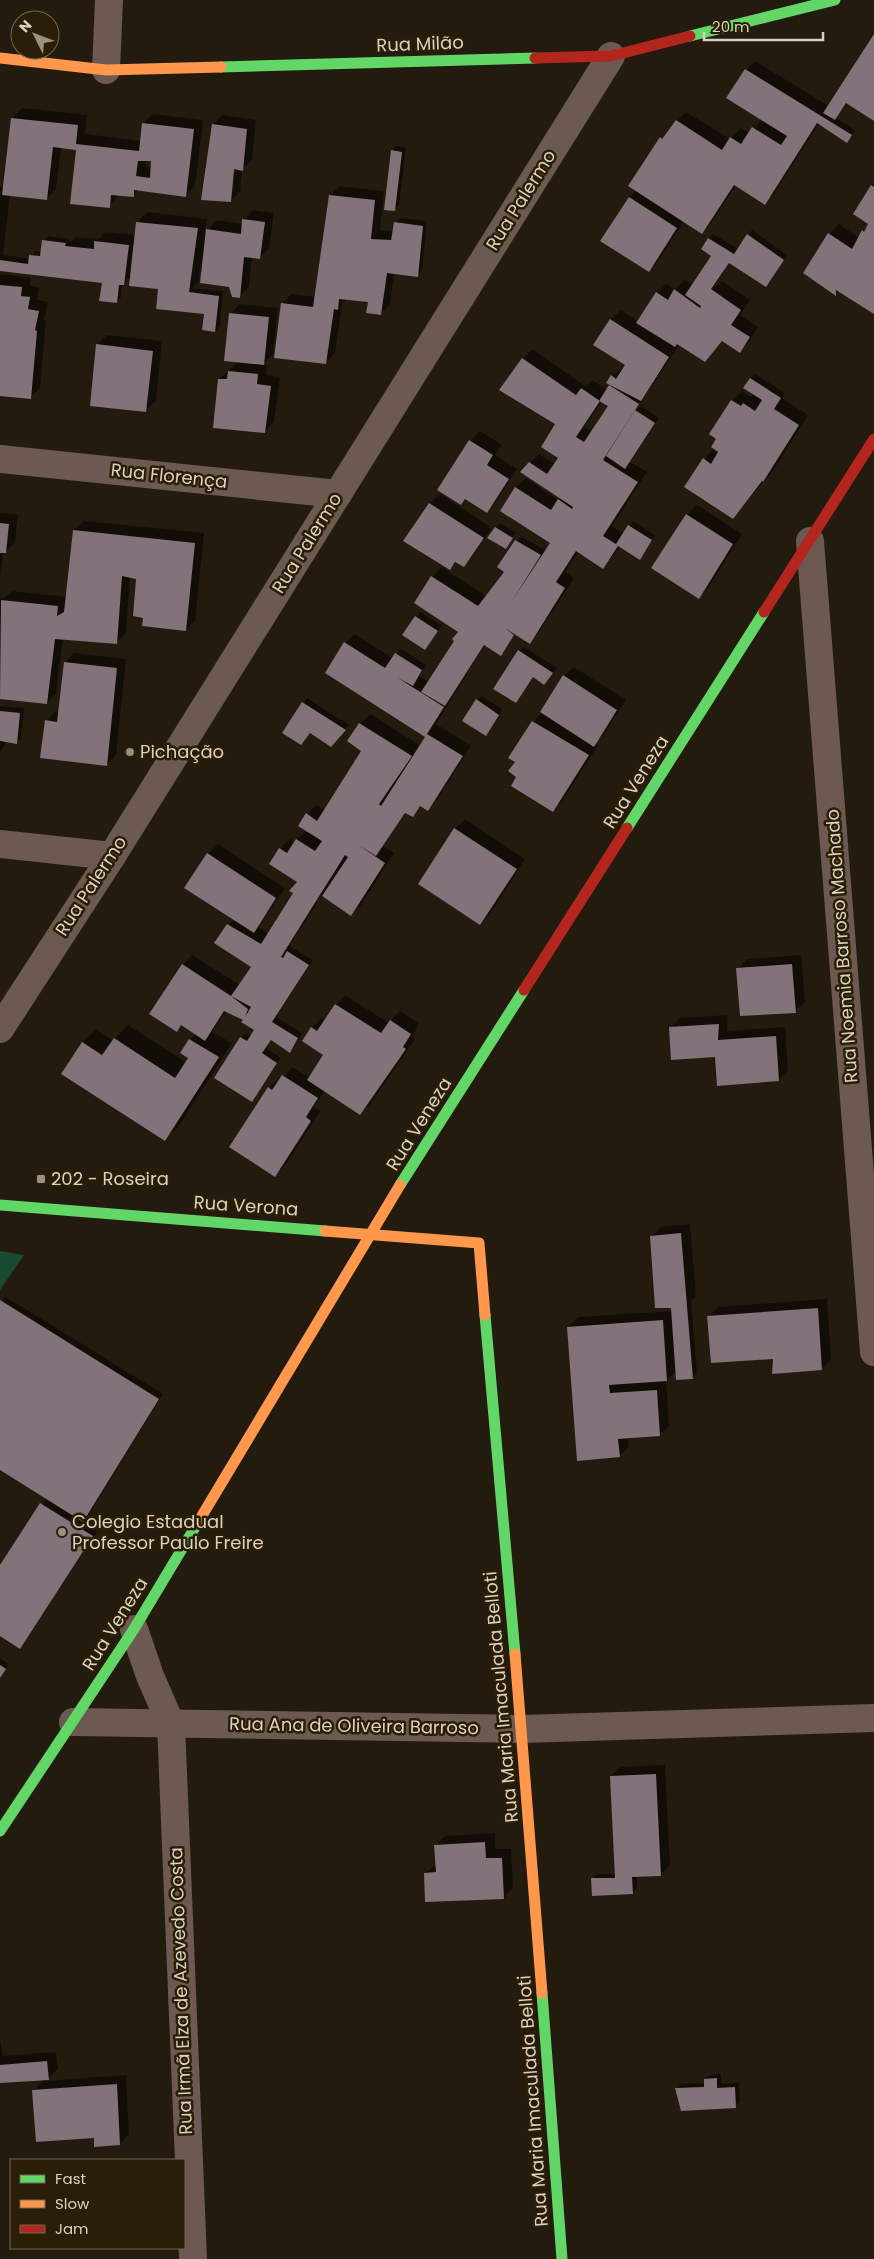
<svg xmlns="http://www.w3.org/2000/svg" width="874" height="2259" viewBox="0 0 874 2259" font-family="Poppins,sans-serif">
  <rect width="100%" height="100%" fill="#231b0e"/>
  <!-- green -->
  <path fill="#194a33" d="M0,1251L24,1255L0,1290Z"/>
  <!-- shadow -->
  <g fill="#0007" fill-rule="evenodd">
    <path d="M874,36V120L848,103L836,118L855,130L847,141L819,123L774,194L765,203L736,185L711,223L702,233L684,221L658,261L648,270L629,197L637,190L661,138L677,121L686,112L730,139L741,128L750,134L762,119L746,70L755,61L829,106Z"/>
    <path d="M22,108L87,115L85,134L141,141L143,124L153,114L203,120L195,186L186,195L139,190L133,196L119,194L109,207L77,149L61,147L56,189L46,199L10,194L3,255L30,259L35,251L42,252L44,241L48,236L70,239L69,243L76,237L98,239L105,232L136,235L138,222L147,212L207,219L205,232L217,220L243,224L244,220L253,210L274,213L269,248L259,258L252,257L249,287L239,297L230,285L200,271L199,282L192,288L223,291L220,326L215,331L205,313L159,288L132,276L122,284L121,297L116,302L105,282L0,270V187L4,188L12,118ZM146,159H153L152,168L145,167Z"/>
    <path d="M222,115L256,120L252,160L242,169L240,192L230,201L213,125ZM233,163H236L233,192H231Z"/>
    <path d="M396,146L406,147L399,205L395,210L392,151Z"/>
    <path d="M874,183V313L839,291L836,294L829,234L839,224L859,238L870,224L872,186Z"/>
    <path d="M339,186L384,191L380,230L394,231L395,223L400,218L427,221L422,271L417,275L394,273L390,304L380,314L369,301L348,298L342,304L335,353L326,362L282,304L291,294L316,297L330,196Z"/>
    <path d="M752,230L787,255L771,281L766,285L730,262L712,290L722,281L750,300L740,315L758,327L749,342L740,351L723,340L705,361L678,343L675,345L678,347L635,410L641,406L659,418L630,462L647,472L612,526L624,534L633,521L655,535L644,554L639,558L621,546L603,567L579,551L565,572L574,578L539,632L529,642L516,633L501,654L486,645L482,649L436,724L471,746L437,800L428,809L421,805L412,815L406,812L383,846L394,853L361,905L351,914L322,895L316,901L318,902L289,946L313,960L276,1017L302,1033L295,1046L290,1051L272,1039L266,1048L281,1058L252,1100L241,1038L246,1033L251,1036L256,1030L247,1013L242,1018L226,1011L212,1032L232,1043L179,1126L165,1139L83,1042L96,1029L113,1040L128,1025L187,1063L190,1058V1040L196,1033L182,1024L177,1030L183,965L192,955L240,985L253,966L216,943L234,919L208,854L218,844L285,888L258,927L269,934L294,894L299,882L271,864L280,848L290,839L295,842L307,830V814L316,805L325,810L363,751L348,741L360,724L370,714L421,746L427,736L345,643L355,634L393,658L401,649L426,665L419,676L429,682L460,632L432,577L441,567L486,596L506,572L499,567L521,536L546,551L551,543L516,488L526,478L559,500L561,497L530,463L539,454L555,464L560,457L557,424L523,359L532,349L585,386L592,380L607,390L612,384V376L627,365L595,345L611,319L621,310L639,322L657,293L666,284L675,289L685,280L693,286L713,255L709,238L713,234L738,249ZM602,401L610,405L592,432L584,427Z"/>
    <path d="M0,274L31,278L30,286L39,287L37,300L48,302L44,321H46L40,388L30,398L0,395Z"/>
    <path d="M240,304L278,308L273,354L262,365H267L266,375L280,377L274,422L264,432L219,379L239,361L230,314Z"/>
    <path d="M107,335L162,341L156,401L146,410L97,345Z"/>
    <path d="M755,374L785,393L782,398L808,415L773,471L733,517L704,459L715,448L718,438L711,434L732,401L742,391L751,397L754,393L750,378Z"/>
    <path d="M480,431L502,445L495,455L517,469L496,502L486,511L466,498L460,504L470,441Z"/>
    <path d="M440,494L492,528L473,556L463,565L457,561L449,568L405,541L430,503Z"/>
    <path d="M697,505L742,534L708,588L698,597L687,515Z"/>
    <path d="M0,513L18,515L15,542L5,552H3L0,577Z"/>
    <path d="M84,521L204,533L195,620L186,630L144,616L138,578L130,576L126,633L116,643L63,638L56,693L47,703L0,698V598H4L12,591L67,597L74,530Z"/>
    <path d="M500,523L516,533L505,547L496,528Z"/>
    <path d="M420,612L442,626L425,649L404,635Z"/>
    <path d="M524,647L557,668L549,678L534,676L516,702L519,651Z"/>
    <path d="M74,653L126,659L116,755L107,764L46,721L56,711L60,712L65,663Z"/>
    <path d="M574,667L626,700L603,735L595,744L598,745L562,801L553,810L518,776L516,762L533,722L543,712L564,676Z"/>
    <path d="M482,696L503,710L485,734L477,700Z"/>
    <path d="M307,698L349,725L331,745L310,732L301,744L283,732Z"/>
    <path d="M0,706L24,708L21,738L17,742L5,741L4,747L0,751Z"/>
    <path d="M465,819L525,859L490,914L480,924L455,829Z"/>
    <path d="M801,955L805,1002L795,1011L738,969L747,959Z"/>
    <path d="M345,995L389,1023L400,1011L419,1024L412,1037L415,1039L370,1104L360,1113L325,1090L314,1107L320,1111L285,1166L275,1175L231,1146L269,1088L279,1078L281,1080L292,1067L310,1078L325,1055L312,1028L321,1018L326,1021L336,1005Z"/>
    <path d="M728,1015L727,1031L785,1027L788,1070L779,1080L716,1055L670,1028L680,1018Z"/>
    <path d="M690,1224L696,1296L691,1301L697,1373L692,1378L677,1370L666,1380L669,1426L659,1435L628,1437L629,1447L619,1456L568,1327L578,1317L673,1311L652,1236L661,1227Z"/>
    <path d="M6,1297L163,1394L88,1516L82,1521L97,1531L20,1647L0,1634V1568L47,1498L0,1469V1303Z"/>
    <path d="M827,1299L831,1359L821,1369L775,1358L709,1316L718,1307Z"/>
    <path d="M0,1658L9,1664L0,1678Z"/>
    <path d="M665,1765L670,1865L661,1875L637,1876V1888L633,1893L593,1879L597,1874H616L611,1776L621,1767Z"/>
    <path d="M495,1833V1849H511L513,1888L504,1898L425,1873L437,1864L436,1845L445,1836Z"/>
    <path d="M0,2038L3,2056L56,2052L58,2069L46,2081L126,2075L129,2134L120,2144L95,2137L34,2090L45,2079L0,2082Z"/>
    <path d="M721,2074V2084L739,2083L740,2102L735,2106L677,2088L681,2084L705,2083V2079L710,2075Z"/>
  </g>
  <!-- building -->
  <g fill="#82727a" fill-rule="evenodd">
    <path d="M874,34V121L846,103L835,120L823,113Z"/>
    <path d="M745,69L852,135L847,143L817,123L765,205L734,185L702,234L628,186L660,137L662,139L676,120L722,150L730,137L741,144L752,127L781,145L787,136L726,98Z"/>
    <path d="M11,118L78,125L76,144L139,151L142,123L194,129L186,197L134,190V197L111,195L110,208L70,204L76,150L53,147L47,200L2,195ZM138,161H151L150,178L136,176Z"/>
    <path d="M212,124L247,129L243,171L234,169L231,202L201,200Z"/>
    <path d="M391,150L402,152L395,211L384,210Z"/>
    <path d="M871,185L874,187V314L836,290V296L803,273L828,233L852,249L862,230L864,232L868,224L853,214Z"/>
    <path d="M329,195L375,200L371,239L391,240L394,222L423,226L418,277L387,273L381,315L366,313L368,302L339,299L338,310L334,309L326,364L274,358L281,303L313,307Z"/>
    <path d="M629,197L677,228L649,272L600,241Z"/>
    <path d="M242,219L265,222L260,259L244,257L240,298L232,297L229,287L200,283L206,229L241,234Z"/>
    <path d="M136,222L198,228L189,292L219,296L215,332L202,330L204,314L156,309L158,289L129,286Z"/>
    <path d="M747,234L784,260L766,287L729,263L711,289L741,310L731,325L750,337L740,353L722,341L705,362L677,344L675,347L636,323L656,292L668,300L674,289L700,308L701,306L685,295L711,256L701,249L708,238L734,254Z"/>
    <path d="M42,240L66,243L65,246L94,249V241L129,245L124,285H119L117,303L99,301L102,283L0,271V260L28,264L29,255L40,256Z"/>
    <path d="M0,285L22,287L21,296L30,297L28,309L39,311L35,330L37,331L31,399L0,396Z"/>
    <path d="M229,313L269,317L264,365L224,361Z"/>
    <path d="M610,319L669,357L641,401L606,383L611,375L616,379L625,365L593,345Z"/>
    <path d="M96,344L153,351L146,412L90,406Z"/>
    <path d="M522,358L576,395L581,388L600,401L576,437L584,442L608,406L599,401L609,385L639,404L603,460L638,482L603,536L616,544L628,525L652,540L640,560L618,546L603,569L576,551L556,582L565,588L530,644L505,628L514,635L501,656L484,645L445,706L421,692L454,641L452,639L458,632L414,603L431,576L478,606L504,572L497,567L515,540L541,555L510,604L550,543L500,511L515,487L551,510L558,499L572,509L573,507L520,472L529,462L547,474L558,458L541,447L555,424L499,390Z"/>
    <path d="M228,371L258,374L257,384L271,386L265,433L213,428L218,379H227Z"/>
    <path d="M750,378L781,398L774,409L799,425L763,482L762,481L733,519L684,487L703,458L711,464L718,452L711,447L716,439L709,434L731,400L741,406L743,403L755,411L762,400L743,388Z"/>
    <path d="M635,410L655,423L625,469L606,456Z"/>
    <path d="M469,440L493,455L487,465L509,479L487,513L465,499L461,505L437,490Z"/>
    <path d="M429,503L484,538L464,567L455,562L450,570L403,541Z"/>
    <path d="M686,514L733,544L699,599L651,568Z"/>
    <path d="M0,523L9,524L6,553H0Z"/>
    <path d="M495,527L513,538L506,549L487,538Z"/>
    <path d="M73,530L195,543L186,631L142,626L143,618L133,616L136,579L122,576L117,644L55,639L47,704L0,699L1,600L58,606L57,616L64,612Z"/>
    <path d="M415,616L438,631L425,650L402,635Z"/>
    <path d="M344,642L385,668L395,653L422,670L413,686L398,678L444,707L427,734L463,756L428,811L420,806L413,817L405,813L376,856L357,844L385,863L351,916L322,896L348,857L345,855L281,957L283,958L287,951L309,965L272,1022L298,1038L290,1053L271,1040L262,1053L277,1063L252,1102L214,1078L240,1037L247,1041L254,1030L241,1022L243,1020L224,1011L205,1041L181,1025L177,1032L149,1014L182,964L231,996L248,1009L245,1017L251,1007L231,996L251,967L214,943L227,924L261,944L293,893L289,891L297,882L269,864L279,848L287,853L296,839L315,851L322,841L298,826L306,813L317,821L361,751L347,741L359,723L412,756L379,804L381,806L425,737L325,673Z"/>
    <path d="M518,650L553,673L544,685L533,677L516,703L493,689Z"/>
    <path d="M64,662L117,668L107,766L40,758L45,720L57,722Z"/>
    <path d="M563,675L617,710L594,747L540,712Z"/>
    <path d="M476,699L499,715L486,736L462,721Z"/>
    <path d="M302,702L346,730L331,747L310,733L301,745L282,733Z"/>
    <path d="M0,711L20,713L17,744L0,741Z"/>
    <path d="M532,721L589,755L553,812L511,786L516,777L508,771L515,762L508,758Z"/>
    <path d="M454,828L517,869L480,925L418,884Z"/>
    <path d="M207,853L276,898L254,933L184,888Z"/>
    <path d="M792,964L796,1013L740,1016L736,968Z"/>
    <path d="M335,1004L381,1033L390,1020L411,1034L403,1047L406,1049L360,1115L307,1080L323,1055L302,1041L311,1027L317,1031Z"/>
    <path d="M719,1024L718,1040L776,1036L779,1081L717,1086L715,1057L671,1060L669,1027Z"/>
    <path d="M114,1038L175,1078L188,1058L180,1053L189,1039L219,1057L165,1141L61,1074L82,1042L102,1055Z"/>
    <path d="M282,1075L318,1098L306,1117L311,1121L275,1177L229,1147L268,1087L272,1090Z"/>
    <path d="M681,1233L693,1379L676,1380L671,1308H655L650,1236Z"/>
    <path d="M0,1300L159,1399L83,1522L0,1470Z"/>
    <path d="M818,1308L822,1370L772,1374L773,1359L711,1363L707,1316Z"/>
    <path d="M663,1320L667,1381L609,1385L610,1393L657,1390L660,1436L618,1439L620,1457L577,1461L567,1327Z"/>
    <path d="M40,1503L93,1536L20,1649L0,1636V1565Z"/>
    <path d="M0,1665L6,1669L0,1678Z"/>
    <path d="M656,1774L661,1876L632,1877L633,1894L592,1896L591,1878H615L610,1776Z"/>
    <path d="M485,1842L486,1858H502L504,1899L425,1902L424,1873L436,1872L434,1845Z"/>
    <path d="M47,2061L49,2080L0,2083V2065Z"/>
    <path d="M717,2078V2088L735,2087L736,2108L681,2111L675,2088L704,2087V2079Z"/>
    <path d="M117,2084L120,2145L94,2147V2138L36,2142L32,2090Z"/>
  </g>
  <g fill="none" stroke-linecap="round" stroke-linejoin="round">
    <!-- street -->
    <g stroke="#6b5952" stroke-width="28">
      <path d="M106,70L109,0"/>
      <path d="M0,459L338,494"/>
      <path d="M810,541L874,1352"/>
      <path d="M0,844L112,856"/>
      <path d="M0,1029L112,856L611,56"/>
      <path d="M134,1629L150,1676L171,1724L193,2259"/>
      <path d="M73,1722L522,1729L874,1718"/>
    </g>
    <!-- fast -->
    <g stroke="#63d668" stroke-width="11">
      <path d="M690,36L835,0"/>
      <path d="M221,67L535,58"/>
      <path d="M627,828L764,612"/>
      <path d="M400,1185L524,990"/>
      <path d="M0,1205L325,1231"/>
      <path d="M485,1315L515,1654"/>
      <path d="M0,1831L134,1629L197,1524"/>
      <path d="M542,1993L562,2259"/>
    </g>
    <!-- slow -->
    <g stroke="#ff974d" stroke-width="11">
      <path d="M0,58L106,70L221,67"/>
      <path d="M325,1231L479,1243L485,1315"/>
      <path d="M197,1524L400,1185"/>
      <path d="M515,1654L542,1993"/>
    </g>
    <!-- jam -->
    <g stroke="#b3261e" stroke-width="11">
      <path d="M535,58L611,56L690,36"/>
      <path d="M764,612L874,439"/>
      <path d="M524,990L627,828"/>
    </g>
  </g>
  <!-- markers -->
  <g fill="#9a9184" stroke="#2b1e06" stroke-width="2">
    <circle cx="130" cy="752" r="5"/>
    <rect x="36" y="1174" width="10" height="10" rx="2.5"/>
    <circle cx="62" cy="1532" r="5"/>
  </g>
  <g text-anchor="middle" stroke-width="5" stroke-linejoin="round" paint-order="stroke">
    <!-- street labels -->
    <g font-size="18" fill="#dad1c3" stroke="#2b1e06">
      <text transform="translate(420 44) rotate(-2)" y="6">Rua Milão</text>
      <text transform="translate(521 200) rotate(-58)" y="6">Rua Palermo</text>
      <text transform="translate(169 476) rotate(6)" y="6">Rua Florença</text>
      <text transform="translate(307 543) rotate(-58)" y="6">Rua Palermo</text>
      <text transform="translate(636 782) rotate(-58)" y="6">Rua Veneza</text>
      <text transform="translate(91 886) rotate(-57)" y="6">Rua Palermo</text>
      <text transform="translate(842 946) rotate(-94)" y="6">Rua Noemia Barroso Machado</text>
      <text transform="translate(419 1124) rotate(-58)" y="6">Rua Veneza</text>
      <text transform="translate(246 1206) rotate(4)" y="6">Rua Verona</text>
      <text transform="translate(115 1624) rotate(-58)" y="6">Rua Veneza</text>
      <text transform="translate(501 1697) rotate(-95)" y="6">Rua Maria Imaculada Belloti</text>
      <text transform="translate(354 1726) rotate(1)" y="6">Rua Ana de Oliveira Barroso</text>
      <text transform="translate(181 1991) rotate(-92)" y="6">Rua Irmã Elza de Azevedo Costa</text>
      <text transform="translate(533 2101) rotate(-94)" y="6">Rua Maria Imaculada Belloti</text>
    </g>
    <!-- poi labels -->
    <g font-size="18" fill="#dad1c3" stroke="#2b1e06" text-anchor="start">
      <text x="140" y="758">Pichação</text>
      <text x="51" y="1185">202 - Roseira</text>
      <text x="72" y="1528">Colegio Estadual<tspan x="72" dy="21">Professor Paulo Freire</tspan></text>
    </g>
  </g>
  <!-- legend -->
  <rect x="10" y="2159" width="175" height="90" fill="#2b1e06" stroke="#716652"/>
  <rect x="20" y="2175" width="25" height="8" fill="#63d668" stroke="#716652"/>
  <text x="55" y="2184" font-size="15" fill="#dad1c3">Fast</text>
  <rect x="20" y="2200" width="25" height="8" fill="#ff974d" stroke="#716652"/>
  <text x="55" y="2209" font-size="15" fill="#dad1c3">Slow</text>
  <rect x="20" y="2225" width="25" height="8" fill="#b3261e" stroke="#716652"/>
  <text x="55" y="2234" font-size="15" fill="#dad1c3">Jam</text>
  <!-- north arrow -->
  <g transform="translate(35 35) rotate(312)"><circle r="24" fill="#2b1e06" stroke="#716652"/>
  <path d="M0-4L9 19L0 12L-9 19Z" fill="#9a9184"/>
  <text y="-8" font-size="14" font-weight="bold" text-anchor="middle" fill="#dad1c3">N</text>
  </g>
  <!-- scale -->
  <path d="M704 32v8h119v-8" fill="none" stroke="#dad1c3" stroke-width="2.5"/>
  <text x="712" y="32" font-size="15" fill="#dad1c3" stroke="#2b1e06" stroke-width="4" paint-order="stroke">20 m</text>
</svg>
